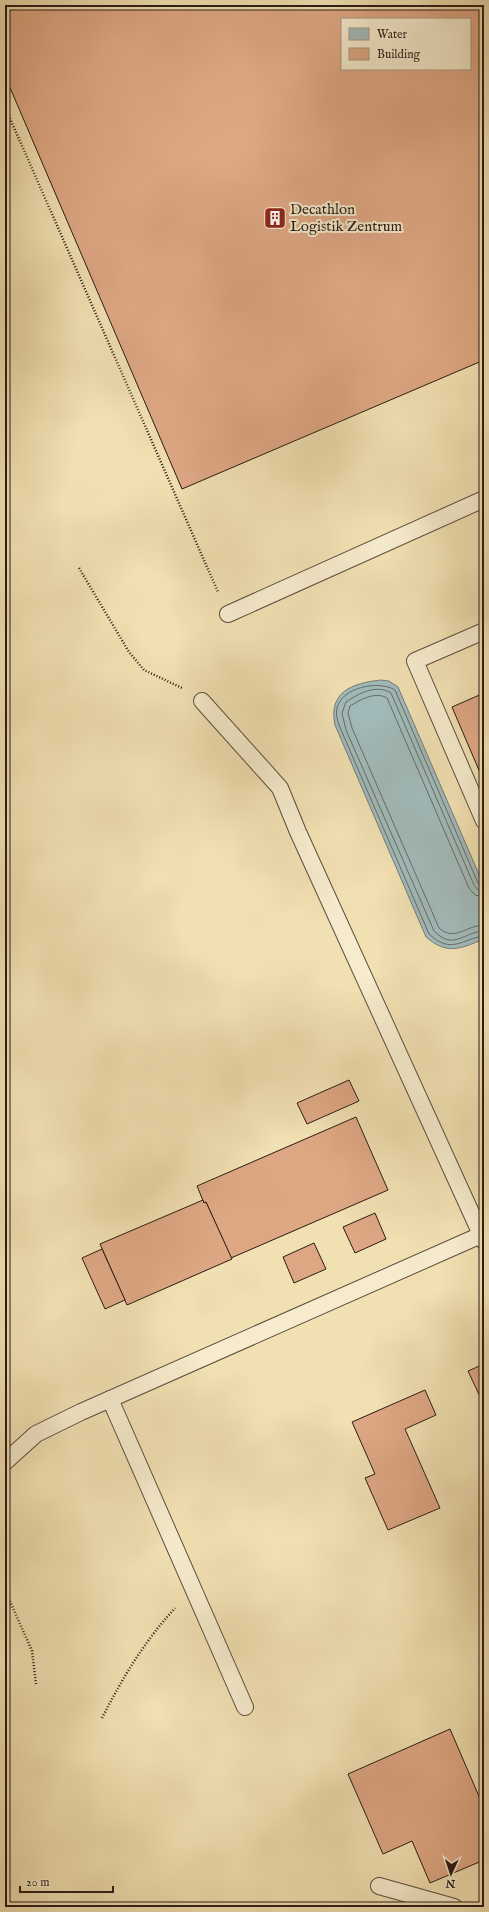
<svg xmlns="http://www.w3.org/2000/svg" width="489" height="1912" viewBox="0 0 489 1912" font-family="'IM FELL English',serif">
  <rect width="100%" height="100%" fill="#f1e0b2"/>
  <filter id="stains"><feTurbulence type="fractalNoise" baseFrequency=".005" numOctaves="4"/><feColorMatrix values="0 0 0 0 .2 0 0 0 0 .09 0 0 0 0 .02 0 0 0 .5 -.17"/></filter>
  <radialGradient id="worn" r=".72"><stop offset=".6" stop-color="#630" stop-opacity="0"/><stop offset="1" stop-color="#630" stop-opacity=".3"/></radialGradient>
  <!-- water -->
  <path fill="#a1bab9" stroke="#717b78" d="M381,680L389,681L398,687L484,886V939C460,949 447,955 426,937L335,725C328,692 352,683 381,680Z"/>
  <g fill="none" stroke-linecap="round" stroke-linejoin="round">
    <!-- shore -->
    <g stroke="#656b68" stroke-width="1">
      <path d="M484,886L478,883L395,690C379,680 342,687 337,708C335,716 339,725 342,732L429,934C452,955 461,939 484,936"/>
      <path d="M484,891L478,890L474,885L391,693C377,684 359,693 346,702L342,713L346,730L434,931C454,951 463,932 484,931"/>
      <path d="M484,897L475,895L469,888L387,698C375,691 360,700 350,706L348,713L352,728L439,928C454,942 467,925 484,925"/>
    </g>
  </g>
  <!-- building -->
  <g fill="#dea784" stroke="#291c16" fill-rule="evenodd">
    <path d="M5,5H484V360L182,489L5,76ZM342,19H470V69H342Z"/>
    <path d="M484,693V782L452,707Z"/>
    <path d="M349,1080L359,1101L307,1124L297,1103Z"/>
    <path d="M356,1117L388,1190L231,1258L206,1202L204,1203L197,1186Z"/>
    <path d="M203,1200L204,1203L206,1202L232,1259L127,1305L100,1244Z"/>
    <path d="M375,1213L386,1239L355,1253L343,1227Z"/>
    <path d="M314,1243L326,1269L294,1283L283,1257Z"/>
    <path d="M102,1249L125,1300L105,1309L82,1258Z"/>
    <path d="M484,1364V1403H483L468,1371Z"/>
    <path d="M425,1390L436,1415L405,1429L440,1508L388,1530L365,1478L375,1474L352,1422Z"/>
    <path d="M450,1729L484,1808V1860L430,1883L412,1841L383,1854L348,1774Z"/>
  </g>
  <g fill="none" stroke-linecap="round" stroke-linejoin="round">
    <!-- lane casing -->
    <g stroke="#5b4d3d" stroke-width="18">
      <g id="lane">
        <path d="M228,614L484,499"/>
        <path d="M484,631L415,661L484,821"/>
        <path d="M202,701L280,788L298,832L484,1241"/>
        <path d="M110,1399L245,1707"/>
        <path d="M5,1462L36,1434L81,1412L481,1235"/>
        <path d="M379,1886L454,1907"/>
      </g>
    </g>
    <!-- path -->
    <g stroke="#291c16" stroke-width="2.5" stroke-dasharray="1 2" stroke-linecap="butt">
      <path d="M5,107L218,592"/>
      <path d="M79,568L129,652L144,670L182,688"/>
      <path d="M5,1590L32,1651L36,1684"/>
      <path d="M102,1718C123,1677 144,1642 175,1608"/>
    </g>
    <!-- lane -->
    <use href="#lane" stroke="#f6ebcd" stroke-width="16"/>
  </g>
  <!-- icons -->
  <defs>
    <g id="building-square" transform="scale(1.15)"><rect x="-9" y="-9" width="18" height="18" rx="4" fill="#8f2418" stroke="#f6ebcd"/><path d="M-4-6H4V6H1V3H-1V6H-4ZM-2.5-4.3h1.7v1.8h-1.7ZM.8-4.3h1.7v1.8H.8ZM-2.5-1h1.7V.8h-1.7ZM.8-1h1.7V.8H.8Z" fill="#fff"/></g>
  </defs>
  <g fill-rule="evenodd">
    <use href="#building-square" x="275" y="218"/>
  </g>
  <g text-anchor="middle" stroke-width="4" stroke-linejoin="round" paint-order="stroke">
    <!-- poi labels -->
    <g font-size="15" fill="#291c16" stroke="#f6ebcd" text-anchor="start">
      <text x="290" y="214">Decathlon<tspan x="290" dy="17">Logistik Zentrum</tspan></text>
    </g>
  </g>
  <!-- margin -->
  <rect width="489" height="1912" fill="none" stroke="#f1e0b2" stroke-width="20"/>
  <rect x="6" y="6" width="477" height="1900" fill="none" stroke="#291c16" stroke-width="2"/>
  <rect x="10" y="10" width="469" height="1892" fill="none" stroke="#291c16"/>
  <!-- legend -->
  <rect x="341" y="18" width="130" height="52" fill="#f6ebcd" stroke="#a49884"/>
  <rect x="349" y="28" width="20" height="12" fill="#a1bab9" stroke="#a49884"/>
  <text x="377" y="38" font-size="12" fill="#291c16">Water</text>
  <rect x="349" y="48" width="20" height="12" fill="#dea784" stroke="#a49884"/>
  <text x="377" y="58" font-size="12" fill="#291c16">Building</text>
  <!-- north arrow -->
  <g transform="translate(451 1874) rotate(183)" stroke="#f6ebcd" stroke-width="3" paint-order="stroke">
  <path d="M0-3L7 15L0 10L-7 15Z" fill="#291c16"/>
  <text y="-6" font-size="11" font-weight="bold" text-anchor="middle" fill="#291c16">N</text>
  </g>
  <!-- scale -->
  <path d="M20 1886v6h93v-6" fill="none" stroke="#291c16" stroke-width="2"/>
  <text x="26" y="1886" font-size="12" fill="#291c16" stroke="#f6ebcd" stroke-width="3" paint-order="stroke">20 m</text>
  <rect width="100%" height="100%" filter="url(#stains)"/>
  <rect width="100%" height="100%" fill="url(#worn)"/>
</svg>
